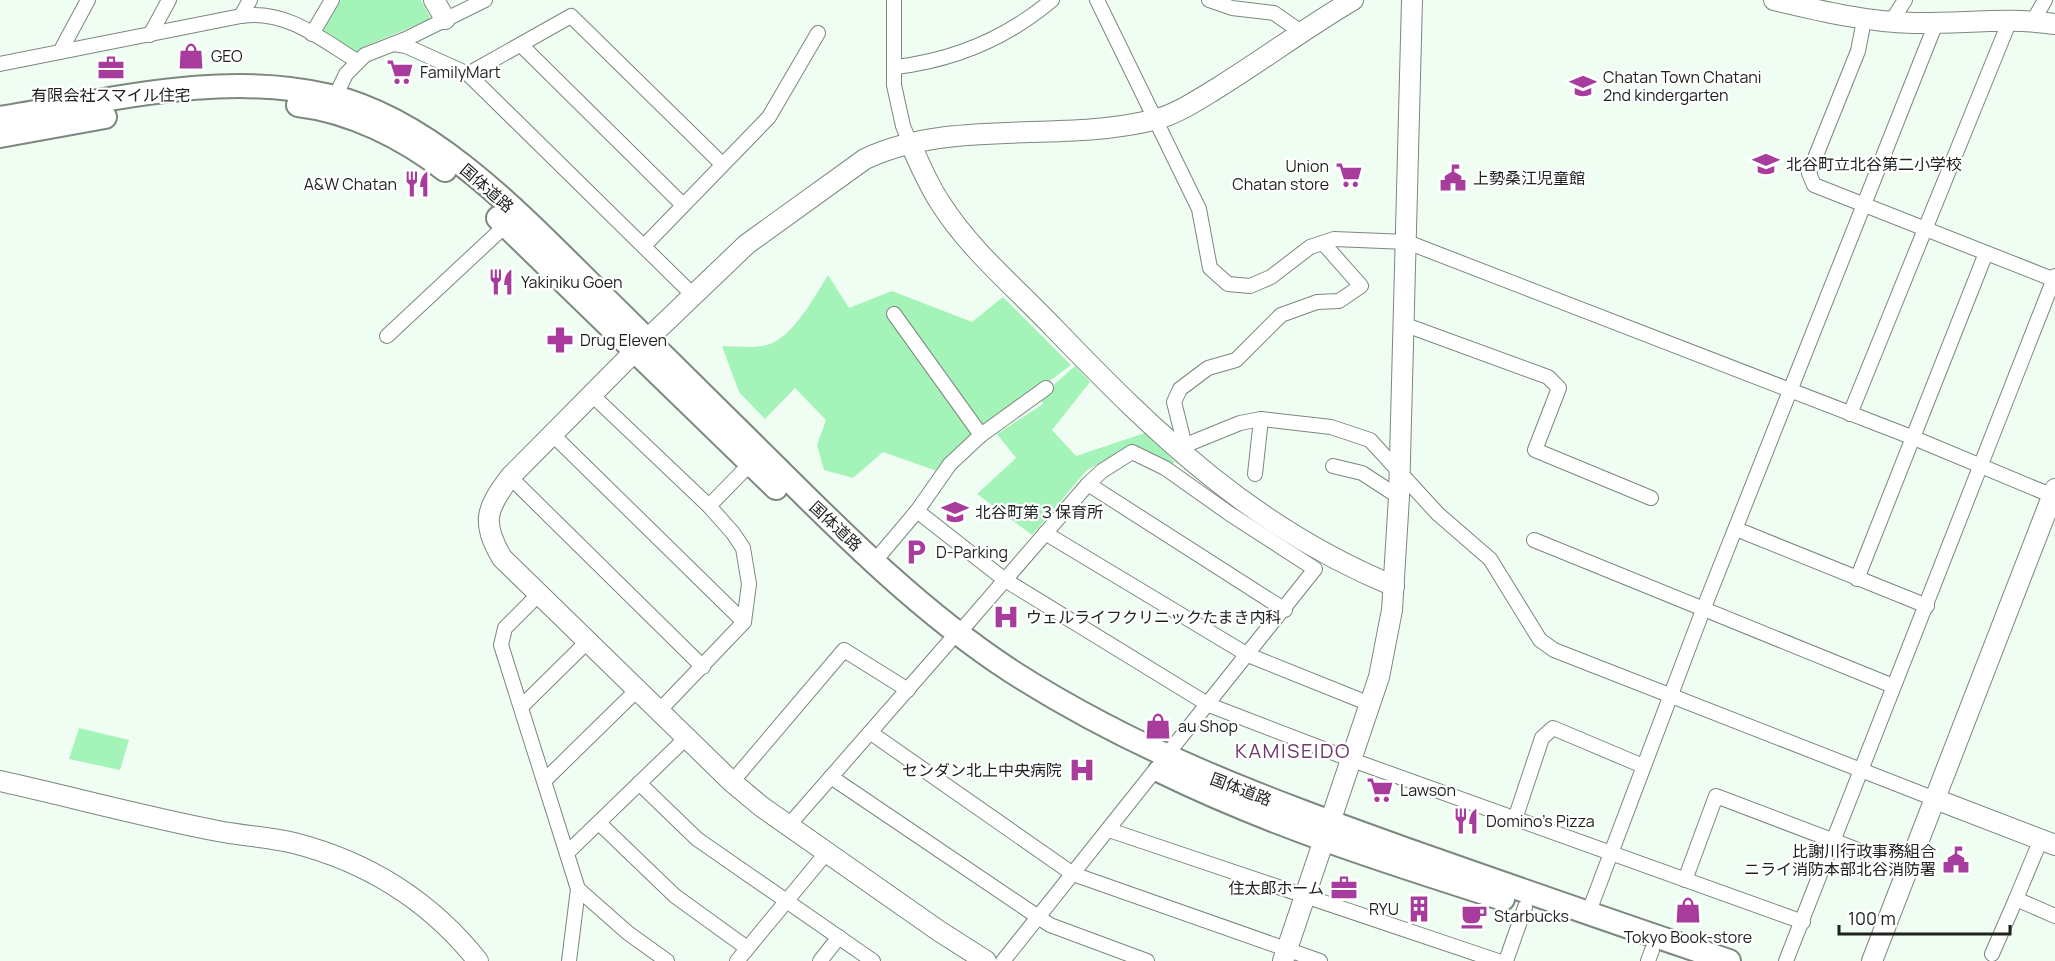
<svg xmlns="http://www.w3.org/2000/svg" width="2055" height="961" viewBox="0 0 2055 961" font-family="Manrope,'Noto Sans JP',sans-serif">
  <rect width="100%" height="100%" fill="#f0fdf2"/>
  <!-- green -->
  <g fill="#a4f4b9">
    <path d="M341,0H421L431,19L363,47L356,56L321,34Z"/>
    <path d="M828,275L849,308L892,291L972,322L1003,297L1071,365L983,431L937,471L883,452L853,478L824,470L817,445L826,420L795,388L765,419L739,392L722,346C736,346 757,349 770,344C794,335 815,296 828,275Z"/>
    <path d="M1075,366L1090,382L1052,430L1076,456L1145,433L1175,462L1170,466L1133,446L1087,470L1032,535L977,494L1016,458L997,434L1043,404L1040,397Z"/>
    <path d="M79,728L129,740L120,770L69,759Z"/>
  </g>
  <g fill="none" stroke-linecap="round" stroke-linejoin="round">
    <!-- street casing -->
    <g stroke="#7c877e" stroke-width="16">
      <g id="street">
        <path d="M894,0V85L903,126L910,143"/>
        <path d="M1097,0L1199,209L1210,268L1228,284L1250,286L1271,277L1310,247L1334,239L1407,242L1914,438L2053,496"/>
        <path d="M1209,0L1232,8L1274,13L1301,32"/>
        <path d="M241,16L250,0"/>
        <path d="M1864,20L1858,51L1809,173L1814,185L2055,280"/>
        <path d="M2033,21L2045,0"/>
        <path d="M1891,22L1905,0"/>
        <path d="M312,34L332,0"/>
        <path d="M150,35L169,0"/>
        <path d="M393,44L406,46L468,74L693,295"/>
        <path d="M521,45L683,205"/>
        <path d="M60,52L88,0"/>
        <path d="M0,64L241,16C286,9 321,39 357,61"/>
        <path d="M896,67C955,60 1007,38 1052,0"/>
        <path d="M468,74L571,16L722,164"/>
        <path d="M335,97L346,74L365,55L406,39L485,0"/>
        <path d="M644,246L769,117L818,33"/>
        <path d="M894,314L981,435"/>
        <path d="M1403,324L1548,377L1559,388L1535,450L1651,498"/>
        <path d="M387,336L506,225"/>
        <path d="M591,394L709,506L733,533L743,548L749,584L744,622L659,711"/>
        <path d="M1850,414L2010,20"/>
        <path d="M552,434L744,622"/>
        <path d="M1185,446L1174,402L1180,389L1208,368L1236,360L1281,315L1317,302L1339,301L1361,286L1323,243"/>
        <path d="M1176,449L1240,423L1261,419L1331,427L1370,440L1438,514L1490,559L1540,640L1554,650L1935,799"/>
        <path d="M1333,466L1362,473L1399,497"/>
        <path d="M1255,474L1261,419"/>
        <path d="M510,477L703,667"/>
        <path d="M1088,484L1285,610"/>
        <path d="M709,506L750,464"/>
        <path d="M917,511L1005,580L1209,705L1352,760L1803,922"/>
        <path d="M1736,529L1927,606"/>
        <path d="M1045,533L1248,655L1370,704"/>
        <path d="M1534,540L1893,686"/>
        <path d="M874,562L917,511L950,464L981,435L1046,388"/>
        <path d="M1857,579L1986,253"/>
        <path d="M539,594L505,628L501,645L578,889L628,933L667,961"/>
        <path d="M959,633L1088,484L1102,471L1132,452L1165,468L1230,514L1315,569L1165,757"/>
        <path d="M522,706L588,641"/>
        <path d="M871,733L1073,874L1320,961"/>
        <path d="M831,777L1050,925L1147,961"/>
        <path d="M545,780L637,690"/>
        <path d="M732,782L844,650L908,690"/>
        <path d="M639,783L697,839L873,961"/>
        <path d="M1515,819L1542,738L1553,728L1643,766"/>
        <path d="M599,823L675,896L747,948"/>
        <path d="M789,825L949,642"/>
        <path d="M1109,830L1498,961"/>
        <path d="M2041,839L2016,899L2055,916"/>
        <path d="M567,853L686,738"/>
        <path d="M1685,880L1716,796L1908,869"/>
        <path d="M1588,914L1703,610L1936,23"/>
        <path d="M1992,954L2016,899"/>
        <path d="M569,961L578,889"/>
        <path d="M737,961L827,852"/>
        <path d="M820,961L839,937"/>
        <path d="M1003,961L1156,769"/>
        <path d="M1506,961L1525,907"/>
        <path d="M1648,961L1652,950"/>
        <path d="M1786,961L2055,276"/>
      </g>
    </g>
    <!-- secondary casing -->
    <g stroke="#7c877e" stroke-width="22">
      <g id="secondary">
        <path d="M434,0L445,19"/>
        <path d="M1774,0C1820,11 1866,22 1914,23C1961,24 2008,17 2055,24"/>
        <path d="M910,143C920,164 928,185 941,204C971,251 1016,288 1054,328C1158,436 1253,528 1394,586"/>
        <path d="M0,781C72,797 145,817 218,831C243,836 269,837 294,843C368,862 431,902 478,961"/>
        <path d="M1935,799L2055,845"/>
        <path d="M986,961L939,931L762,807L732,782L502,558C481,522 486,509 510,477L634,352L747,244L865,159C951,118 1061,143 1153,120C1176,115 1199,99 1219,87C1264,59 1307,27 1353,0"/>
        <path d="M1283,961L1379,677L1392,610L1399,497L1412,0"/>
        <path d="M1872,961L2055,489"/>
      </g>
    </g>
    <!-- primary casing -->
    <g stroke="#7c877e" stroke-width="26">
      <g id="primary">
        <path d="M298,105C350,111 404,138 445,170"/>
        <path d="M0,118C108,101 221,70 330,96C438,121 533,228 610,303C665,358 720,412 775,466C848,539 924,614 1011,671C1139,753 1263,798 1405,849C1513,887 1621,925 1729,961"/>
        <path d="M0,136L105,117"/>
        <path d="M498,218L776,488"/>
        <path d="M1160,771C1270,825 1387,862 1503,899"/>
      </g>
    </g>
    <!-- street -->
    <use href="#street" stroke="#fff" stroke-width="14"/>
    <!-- secondary -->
    <use href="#secondary" stroke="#fff" stroke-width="20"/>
    <!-- primary -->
    <use href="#primary" stroke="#fff" stroke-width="22"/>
  </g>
  <!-- icons -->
  <defs>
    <g id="shop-bare" transform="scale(2.07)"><path d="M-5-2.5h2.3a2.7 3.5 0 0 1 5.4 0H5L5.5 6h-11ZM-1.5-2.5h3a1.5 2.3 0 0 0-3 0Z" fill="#a73c9d" stroke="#fff" stroke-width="2.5" paint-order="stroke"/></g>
    <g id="office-bare" transform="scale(2.07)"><path d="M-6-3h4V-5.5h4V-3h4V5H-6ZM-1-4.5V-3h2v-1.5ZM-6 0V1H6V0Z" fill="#a73c9d" stroke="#fff" stroke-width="2.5" paint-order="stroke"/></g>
    <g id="supermarket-bare" transform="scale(2.07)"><path d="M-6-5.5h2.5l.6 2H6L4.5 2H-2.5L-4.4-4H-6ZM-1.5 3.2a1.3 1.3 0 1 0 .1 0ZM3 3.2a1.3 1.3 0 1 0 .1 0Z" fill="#a73c9d" stroke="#fff" stroke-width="2.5" paint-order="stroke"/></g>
    <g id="school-bare" transform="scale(2.07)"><path d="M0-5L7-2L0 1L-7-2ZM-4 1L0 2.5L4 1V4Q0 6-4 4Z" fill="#a73c9d" stroke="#fff" stroke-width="2.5" paint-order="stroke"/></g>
    <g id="civic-bare" transform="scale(2.07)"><path d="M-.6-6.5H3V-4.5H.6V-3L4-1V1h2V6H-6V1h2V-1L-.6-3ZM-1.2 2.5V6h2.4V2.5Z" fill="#a73c9d" stroke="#fff" stroke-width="2.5" paint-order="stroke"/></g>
    <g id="restaurant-bare" transform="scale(2.07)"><path d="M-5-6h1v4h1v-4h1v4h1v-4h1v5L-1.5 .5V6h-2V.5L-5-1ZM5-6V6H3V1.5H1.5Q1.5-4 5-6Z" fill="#a73c9d" stroke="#fff" stroke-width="2.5" paint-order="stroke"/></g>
    <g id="pharmacy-bare" transform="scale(2.07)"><path d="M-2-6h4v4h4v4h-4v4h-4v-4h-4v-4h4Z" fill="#a73c9d" stroke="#fff" stroke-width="2.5" paint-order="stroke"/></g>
    <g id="parking-bare" transform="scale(2.07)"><path d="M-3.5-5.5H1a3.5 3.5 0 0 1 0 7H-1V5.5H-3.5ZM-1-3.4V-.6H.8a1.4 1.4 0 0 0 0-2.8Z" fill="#a73c9d" stroke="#fff" stroke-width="2.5" paint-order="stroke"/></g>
    <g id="hospital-bare" transform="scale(2.07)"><path d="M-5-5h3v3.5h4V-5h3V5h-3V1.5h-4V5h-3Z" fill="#a73c9d" stroke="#fff" stroke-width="2.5" paint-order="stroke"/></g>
    <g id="building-bare" transform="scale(2.07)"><path d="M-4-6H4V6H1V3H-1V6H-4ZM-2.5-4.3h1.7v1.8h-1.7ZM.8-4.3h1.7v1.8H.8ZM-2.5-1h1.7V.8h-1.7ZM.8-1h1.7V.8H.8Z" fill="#a73c9d" stroke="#fff" stroke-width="2.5" paint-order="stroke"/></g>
    <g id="cafe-bare" transform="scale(2.07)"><path d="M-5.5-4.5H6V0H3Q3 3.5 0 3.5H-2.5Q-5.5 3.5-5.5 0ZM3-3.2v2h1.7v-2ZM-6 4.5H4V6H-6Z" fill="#a73c9d" stroke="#fff" stroke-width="2.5" paint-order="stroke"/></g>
  </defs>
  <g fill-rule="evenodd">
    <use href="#shop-bare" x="191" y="56"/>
    <use href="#office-bare" x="111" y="68"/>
    <use href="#supermarket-bare" x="400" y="72"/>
    <use href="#school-bare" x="1583" y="86"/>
    <use href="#school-bare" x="1766" y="164"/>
    <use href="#supermarket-bare" x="1349" y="175"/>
    <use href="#civic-bare" x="1453" y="178"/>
    <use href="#restaurant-bare" x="417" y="184"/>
    <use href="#restaurant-bare" x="501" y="282"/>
    <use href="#pharmacy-bare" x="560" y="340"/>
    <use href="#school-bare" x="955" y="512"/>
    <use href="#parking-bare" x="916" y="552"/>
    <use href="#hospital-bare" x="1006" y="617"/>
    <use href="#shop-bare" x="1158" y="726"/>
    <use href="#hospital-bare" x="1082" y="770"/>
    <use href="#supermarket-bare" x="1380" y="790"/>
    <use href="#restaurant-bare" x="1466" y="821"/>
    <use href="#civic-bare" x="1956" y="860"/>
    <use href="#office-bare" x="1344" y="888"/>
    <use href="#building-bare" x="1419" y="909"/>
    <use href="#shop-bare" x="1688" y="910"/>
    <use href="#cafe-bare" x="1474" y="916"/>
  </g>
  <g text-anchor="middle" stroke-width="4.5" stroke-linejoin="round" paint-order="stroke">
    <!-- poi labels -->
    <g font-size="16" fill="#1d221e" stroke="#fff" text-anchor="start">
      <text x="211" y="62">GEO</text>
      <text x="420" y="78">FamilyMart</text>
      <text x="1603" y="83">Chatan Town Chatani<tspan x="1603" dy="18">2nd kindergarten</tspan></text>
      <text x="111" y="101" text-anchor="middle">有限会社スマイル住宅</text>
      <text x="1786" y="170">北谷町立北谷第二小学校</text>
      <text x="1329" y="172" text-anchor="end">Union<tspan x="1329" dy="18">Chatan store</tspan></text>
      <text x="1473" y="184">上勢桑江児童館</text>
      <text x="397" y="190" text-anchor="end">A&amp;W Chatan</text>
      <text x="521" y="288">Yakiniku Goen</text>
      <text x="580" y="346">Drug Eleven</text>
      <text x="975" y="518">北谷町第３保育所</text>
      <text x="936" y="558">D-Parking</text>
      <text x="1026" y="623">ウェルライフクリニックたまき内科</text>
      <text x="1178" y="732">au Shop</text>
      <text x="1062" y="776" text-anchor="end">センダン北上中央病院</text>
      <text x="1400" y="796">Lawson</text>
      <text x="1486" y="827">Domino's Pizza</text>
      <text x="1936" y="857" text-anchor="end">比謝川行政事務組合<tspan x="1936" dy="18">ニライ消防本部北谷消防署</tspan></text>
      <text x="1324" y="894" text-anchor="end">住太郎ホーム</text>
      <text x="1399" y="915" text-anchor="end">RYU</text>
      <text x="1494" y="922">Starbucks</text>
      <text x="1688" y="943" text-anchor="middle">Tokyo Book-store</text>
    </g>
    <!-- street labels -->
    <g font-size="16" fill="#1d221e" stroke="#fff">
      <text transform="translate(487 188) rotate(41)" y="6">国体道路</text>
      <text transform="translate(836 526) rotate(43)" y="6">国体道路</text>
      <text transform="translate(1241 789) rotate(21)" y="6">国体道路</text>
    </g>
    <!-- quarter labels -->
    <g font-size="20" letter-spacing="1.5" fill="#6f3969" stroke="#fff">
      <text x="1293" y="758">KAMISEIDO</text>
    </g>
  </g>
  <!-- scale -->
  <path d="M1839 925v9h171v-9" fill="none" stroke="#1d221e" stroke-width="3"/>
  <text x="1848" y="925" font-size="18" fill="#1d221e" stroke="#ffffff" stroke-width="4.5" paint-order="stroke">100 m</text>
</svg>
